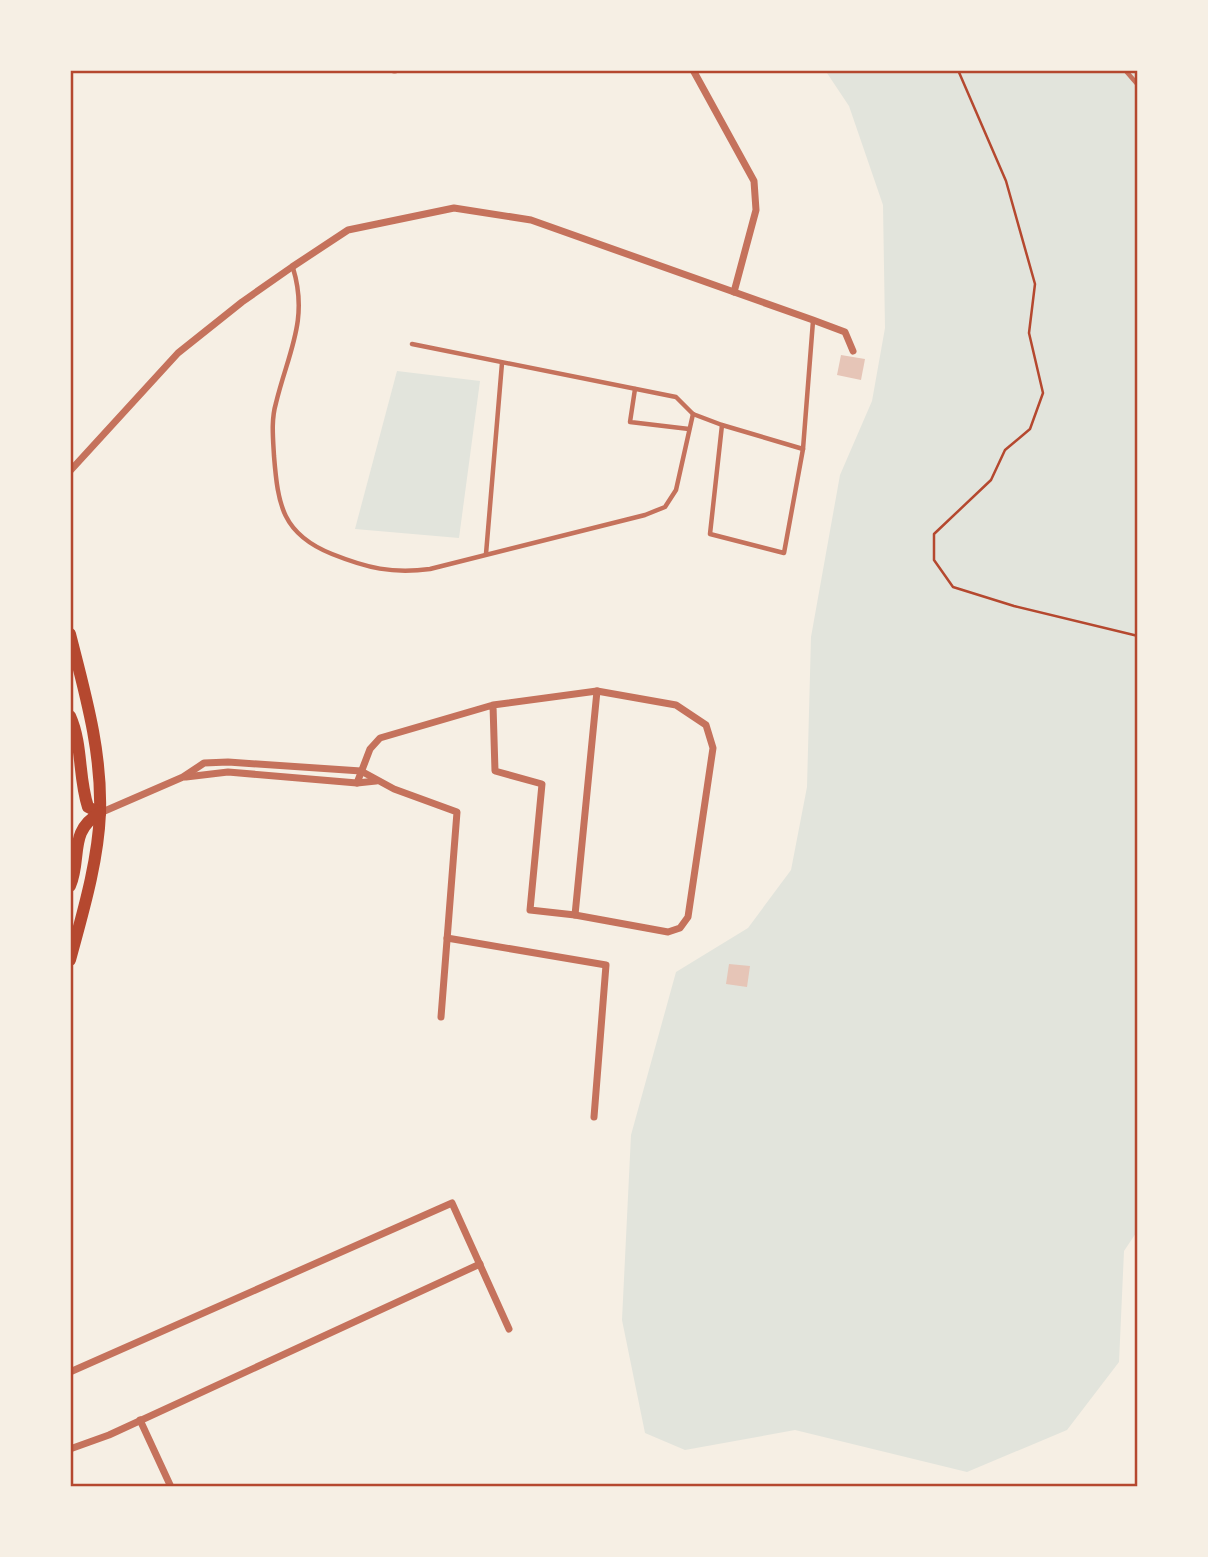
<svg xmlns="http://www.w3.org/2000/svg" width="1208" height="1557" viewBox="0 0 1208 1557" font-family="'Zilla Slab',serif">
  <rect width="100%" height="100%" fill="#f6efe4"/>
  <!-- green -->
  <g fill="#e2e4dc">
    <path d="M825,70H1138V1230L1124,1251L1119,1362L1067,1430L967,1472L795,1430L685,1450L645,1433L622,1320L631,1135L676,972L748,928L791,870L807,787L811,637L840,475L872,401L885,328L883,205L849,106Z"/>
    <path d="M397,371L480,381L459,538L355,529Z"/>
  </g>
  <!-- building -->
  <g fill="#e6c5b7">
    <path d="M841,355L865,359L861,380L837,375Z"/>
    <path d="M729,964L750,966L747,987L726,984Z"/>
  </g>
  <g fill="none" stroke-linecap="round" stroke-linejoin="round">
    <!-- path -->
    <path stroke="#b5482f" stroke-width="2.5" d="M958,70L1006,181L1035,284L1029,333L1043,393L1030,429L1005,450L991,480L934,534V560L953,587L1014,606L1138,636"/>
    <!-- service -->
    <g stroke="#c5725c" stroke-width="4.5">
      <path d="M1125,70L1138,85"/>
      <path d="M293,268C309,320 288,353 276,403C271,420 273,438 274,456C278,505 282,534 332,554C367,568 392,574 430,569L645,515L665,507L676,490L693,414"/>
      <path d="M412,344L676,397L693,414L722,425L803,449"/>
      <path d="M635,389L630,422L689,429"/>
      <path d="M722,425L710,534L784,553L803,449L813,321"/>
      <path d="M486,554L502,363"/>
    </g>
    <!-- minor -->
    <g stroke="#c5725c" stroke-width="7">
      <path d="M394,70H395"/>
      <path d="M693,70L754,181L756,210L734,292"/>
      <path d="M70,471L178,353L242,302L292,267L348,230L454,208L531,220L813,320L845,332L853,351"/>
      <path d="M186,777L228,772L357,783L376,781"/>
      <path d="M357,783L370,749L380,738L493,705L597,691L676,705L706,725L713,748L688,917L680,928L668,932L575,915L530,910L542,784L495,771L493,705"/>
      <path d="M100,813L183,777L204,763L228,762L361,771L394,789L457,812L441,1017"/>
      <path d="M575,915L597,691"/>
      <path d="M447,938L606,965L594,1117"/>
      <path d="M70,1372L452,1203L509,1329"/>
      <path d="M140,1420L171,1487"/>
      <path d="M70,1449L109,1435L480,1264"/>
    </g>
    <!-- primary -->
    <g stroke="#b5482f" stroke-width="12">
      <path d="M70,634C85,693 102,751 100,813C98,862 83,912 70,960"/>
      <path d="M70,716C83,745 78,777 88,807L100,813"/>
      <path d="M70,886C82,858 68,831 100,813"/>
    </g>
  </g>
  <!-- border -->
  <rect width="1208" height="1557" fill="none" stroke="#f6efe4" stroke-width="144"/>
  <rect x="72" y="72" width="1064" height="1413" fill="none" stroke="#b5482f" stroke-width="2.5"/>
</svg>
